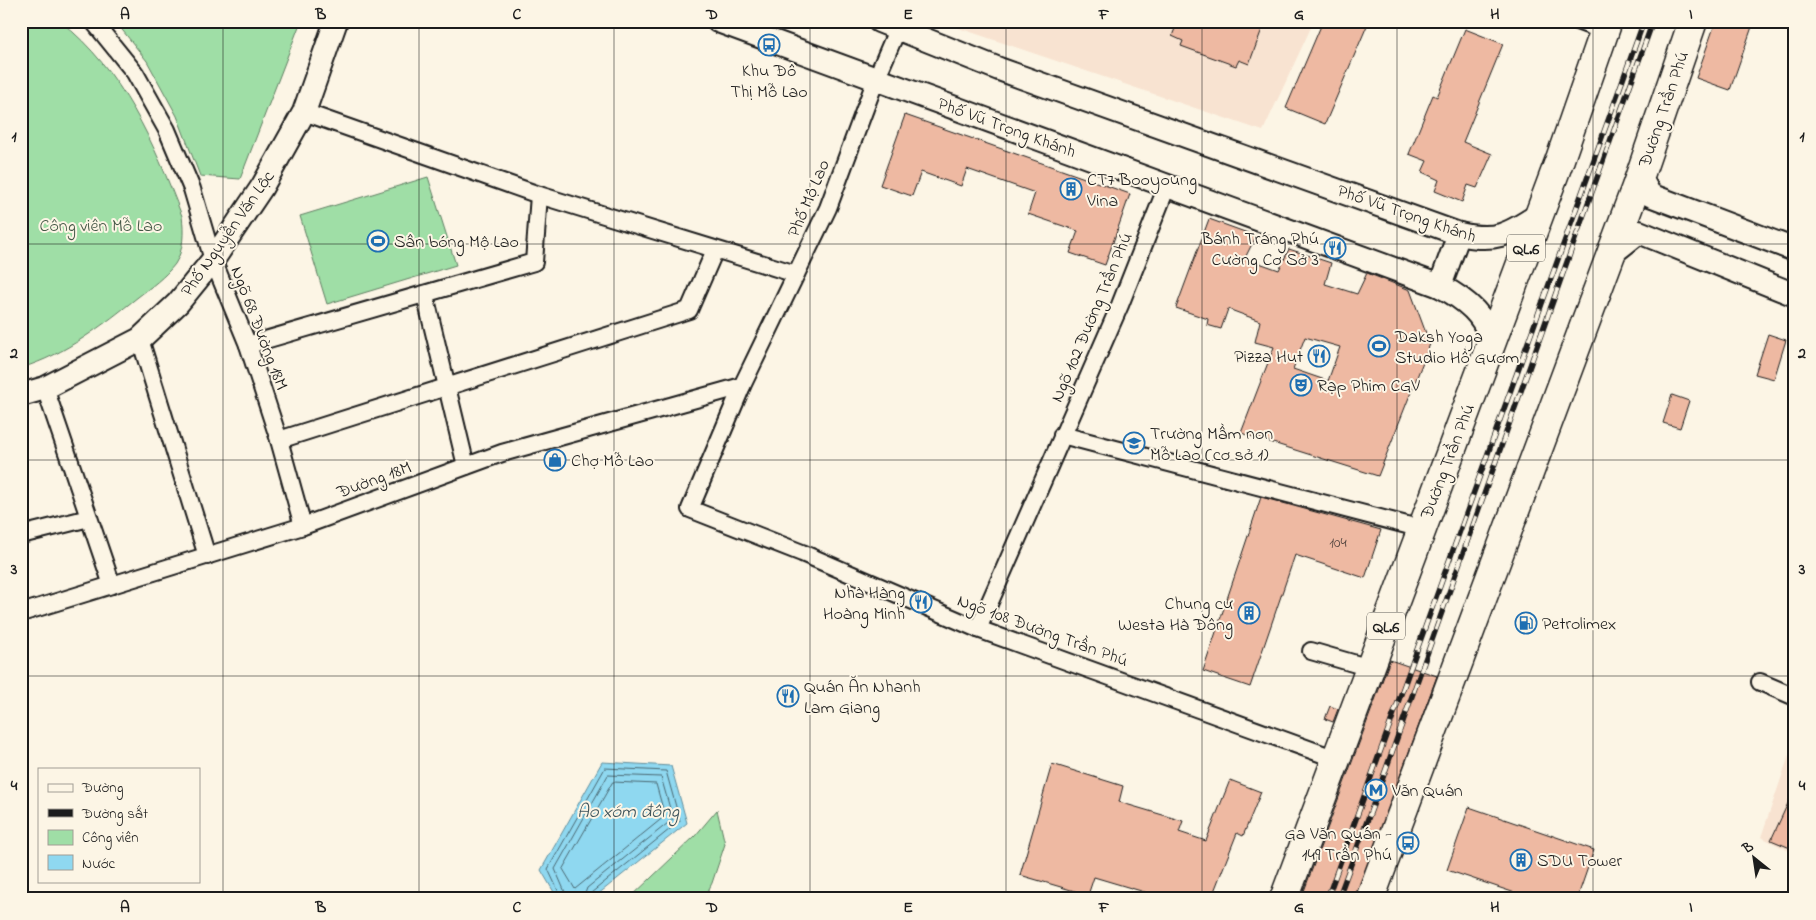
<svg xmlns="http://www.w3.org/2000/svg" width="1816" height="920" viewBox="0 0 1816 920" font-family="'Indie Flower',sans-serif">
  <rect width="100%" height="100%" fill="#fcf5e5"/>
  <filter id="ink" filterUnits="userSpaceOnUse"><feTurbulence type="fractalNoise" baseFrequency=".02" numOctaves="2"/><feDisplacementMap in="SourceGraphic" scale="10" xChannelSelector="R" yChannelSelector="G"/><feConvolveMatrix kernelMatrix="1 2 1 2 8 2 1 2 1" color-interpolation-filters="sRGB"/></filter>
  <g filter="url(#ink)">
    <!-- built -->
    <g fill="#f8e3d1">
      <path d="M945,21H1314L1263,131L947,24Z"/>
      <path d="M1795,738V854L1761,837Z"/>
    </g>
    <!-- green -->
    <g fill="#9fdea6" stroke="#5e7d61">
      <path d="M21,21H60C123,71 154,143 182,216C184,232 184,250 175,264C165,277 151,287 138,297C103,325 65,355 21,368Z"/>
      <path d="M115,21H301L240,179L200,176L177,116L147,61Z"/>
      <path d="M428,177L456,265L327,304L300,216Z"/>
      <path d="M717,810L725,844L712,883L704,899H629L695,836Z"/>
    </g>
    <!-- water -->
    <path fill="#8fd8f0" stroke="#618d9b" d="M602,762L671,766L687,823L592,899H558L541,870Z"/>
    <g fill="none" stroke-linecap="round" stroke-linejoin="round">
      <!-- shore -->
      <g stroke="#4a6771" stroke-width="1">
        <path d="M613,782L656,784L665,816L575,889L563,869Z"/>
        <path d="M562,899L548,869L605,768L666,771L680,821L591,893L589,899"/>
        <path d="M568,899L555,869L608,775L661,777L673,819L587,888L583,899"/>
      </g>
    </g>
    <!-- building -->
    <g fill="#eeb9a2" stroke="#1c1c1c" fill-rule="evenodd">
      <path d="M1178,21H1265L1249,64L1239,60L1236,66L1181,46L1183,41L1172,36Z"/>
      <path d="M1323,21H1369L1325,124L1286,108Z"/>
      <path d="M1716,21H1754L1730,90L1696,78Z"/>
      <path d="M1465,29L1503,44L1463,142L1492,154L1477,188L1468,185L1462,202L1435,191L1439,180L1422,172L1427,161L1409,154L1433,95L1437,97Z"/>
      <path d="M905,115L1130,194L1105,265L1070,253L1078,231L1028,214L1035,193L967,169L961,186L921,172L912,196L880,185Z"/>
      <path d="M1209,219L1256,236L1245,258L1279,270L1289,249L1331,263L1325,284L1357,294L1367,273L1410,290L1430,344L1378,476L1241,433L1274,347L1255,342L1260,321L1228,309L1221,329L1207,325L1208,319L1176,308ZM1305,337L1340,347L1328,381L1293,369Z"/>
      <path d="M1768,334L1786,340L1774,379L1755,374Z"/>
      <path d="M1672,395L1689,401L1680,428L1663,423Z"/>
      <path d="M1261,497L1381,530L1365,578L1295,555L1250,687L1203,671Z"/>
      <path d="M1390,660L1437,676L1355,899H1301Z"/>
      <path d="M1330,706L1338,709L1333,722L1325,719Z"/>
      <path d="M1052,764L1123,786L1119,802L1183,821L1179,832L1206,841L1230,780L1261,792L1243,836L1237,833L1211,899H1168L1094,877L1088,895L1020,875Z"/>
      <path d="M1795,788V850L1771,840Z"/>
      <path d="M1469,807L1594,850L1577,899H1533L1447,870Z"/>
    </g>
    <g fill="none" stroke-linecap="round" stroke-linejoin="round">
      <!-- street casing -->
      <g stroke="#1c1c1c" stroke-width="20">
        <g id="street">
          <path d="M93,21L135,73L167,130L192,189L213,260L248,345L279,440L303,526"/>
          <path d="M901,21L876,79L828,208L742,386L690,509L802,553L978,629L1336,759"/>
          <path d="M1577,21L1604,31"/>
          <path d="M304,112L539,195L796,274"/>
          <path d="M425,295L466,466"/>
          <path d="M140,339L207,556"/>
          <path d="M248,345L534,262L539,195"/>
          <path d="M45,388L112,585"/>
          <path d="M1062,435L1422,529"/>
          <path d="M279,440L689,310L715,250"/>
          <path d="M21,535L89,518"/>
          <path d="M21,613L303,526L502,453L742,386"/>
          <path d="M978,629L1120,305L1167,186"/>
          <path d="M1311,651L1370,668"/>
          <path d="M1760,682L1795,697"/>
        </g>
      </g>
      <!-- secondary casing -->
      <g stroke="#1c1c1c" stroke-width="26">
        <g id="secondary">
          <path d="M718,21L1440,286C1459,296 1484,313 1489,336C1490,341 1488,348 1488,352"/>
          <path d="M879,21L999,69L1459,234C1495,242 1508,235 1538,215"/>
          <path d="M1640,176L1650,195L1795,250"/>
          <path d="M1610,255L1639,232L1795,295"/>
          <path d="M1440,286L1459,234"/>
          <path d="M21,395L45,388L140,339L178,303L213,260L262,187L304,112L336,21"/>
        </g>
      </g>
      <!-- highway casing -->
      <g stroke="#1c1c1c" stroke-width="31">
        <g id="highway">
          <path d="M1284,899L1560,159L1608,21"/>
          <path d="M1370,899L1636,187L1693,21"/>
        </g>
      </g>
      <!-- street -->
      <use href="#street" stroke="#fcf5e5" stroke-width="16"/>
      <!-- secondary -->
      <use href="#secondary" stroke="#fcf5e5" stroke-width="22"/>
      <!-- highway -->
      <use href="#highway" stroke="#fcf5e5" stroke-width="28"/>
      <!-- rail casing -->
      <g stroke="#1c1c1c" stroke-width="5.5">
        <g id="rail">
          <path d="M1327,899L1644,21"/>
          <path d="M1338,899L1376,797L1653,21"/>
        </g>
      </g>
      <!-- rail -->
      <use href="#rail" stroke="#fcf5e5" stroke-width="4" stroke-dasharray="11" stroke-linecap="butt"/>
    </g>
  </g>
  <!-- grid -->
  <path fill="none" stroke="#1c1c1c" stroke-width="1" stroke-opacity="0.55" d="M223,21V899M419,21V899M614,21V899M810,21V899M1006,21V899M1202,21V899M1397,21V899M1593,21V899M21,244H1795M21,460H1795M21,676H1795"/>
  <!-- icons -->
  <defs>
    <g id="bus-ring" transform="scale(1.125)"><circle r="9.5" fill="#fcf5e5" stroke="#1f6fb2" stroke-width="1.5"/><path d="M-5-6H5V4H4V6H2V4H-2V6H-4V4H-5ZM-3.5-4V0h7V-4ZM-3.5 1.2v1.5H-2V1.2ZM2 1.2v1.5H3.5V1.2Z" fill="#1f6fb2"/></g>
    <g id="building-ring" transform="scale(1.125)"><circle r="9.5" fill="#fcf5e5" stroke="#1f6fb2" stroke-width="1.5"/><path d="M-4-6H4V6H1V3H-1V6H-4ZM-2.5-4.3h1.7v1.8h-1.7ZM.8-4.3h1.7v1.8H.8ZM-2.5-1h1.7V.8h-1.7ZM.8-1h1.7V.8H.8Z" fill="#1f6fb2"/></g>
    <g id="stadium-ring" transform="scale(1.125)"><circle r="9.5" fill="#fcf5e5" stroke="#1f6fb2" stroke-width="1.5"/><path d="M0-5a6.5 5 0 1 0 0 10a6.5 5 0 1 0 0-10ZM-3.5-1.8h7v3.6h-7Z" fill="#1f6fb2"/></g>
    <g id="restaurant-ring" transform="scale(1.125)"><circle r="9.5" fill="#fcf5e5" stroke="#1f6fb2" stroke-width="1.5"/><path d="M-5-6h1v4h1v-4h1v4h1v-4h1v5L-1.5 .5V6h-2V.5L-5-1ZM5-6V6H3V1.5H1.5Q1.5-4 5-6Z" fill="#1f6fb2"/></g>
    <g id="theatre-ring" transform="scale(1.125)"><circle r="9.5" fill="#fcf5e5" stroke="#1f6fb2" stroke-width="1.5"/><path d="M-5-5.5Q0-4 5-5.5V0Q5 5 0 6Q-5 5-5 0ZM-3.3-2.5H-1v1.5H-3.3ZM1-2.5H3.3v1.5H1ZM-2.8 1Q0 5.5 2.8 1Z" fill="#1f6fb2"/></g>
    <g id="school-ring" transform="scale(1.125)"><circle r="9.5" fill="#fcf5e5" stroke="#1f6fb2" stroke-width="1.5"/><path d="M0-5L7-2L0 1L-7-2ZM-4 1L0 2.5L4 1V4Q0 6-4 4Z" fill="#1f6fb2"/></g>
    <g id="shop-ring" transform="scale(1.125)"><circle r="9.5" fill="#fcf5e5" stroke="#1f6fb2" stroke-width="1.5"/><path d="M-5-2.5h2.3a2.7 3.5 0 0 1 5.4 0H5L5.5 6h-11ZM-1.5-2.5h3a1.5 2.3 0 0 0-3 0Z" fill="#1f6fb2"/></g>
    <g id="fuel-ring" transform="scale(1.125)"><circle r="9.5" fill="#fcf5e5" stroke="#1f6fb2" stroke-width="1.5"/><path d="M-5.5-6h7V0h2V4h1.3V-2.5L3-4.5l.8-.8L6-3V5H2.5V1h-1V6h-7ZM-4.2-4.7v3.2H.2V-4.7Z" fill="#1f6fb2"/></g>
    <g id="metro-ring" transform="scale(1.125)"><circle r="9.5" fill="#fcf5e5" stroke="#1f6fb2" stroke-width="1.5"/><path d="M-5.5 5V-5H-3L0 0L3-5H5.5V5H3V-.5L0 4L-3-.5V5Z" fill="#1f6fb2"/></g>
  </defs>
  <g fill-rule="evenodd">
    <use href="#bus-ring" x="769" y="45"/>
    <use href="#building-ring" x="1071" y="189"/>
    <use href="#stadium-ring" x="378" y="241"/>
    <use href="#restaurant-ring" x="1335" y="248"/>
    <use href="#stadium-ring" x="1379" y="346"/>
    <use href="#restaurant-ring" x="1319" y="356"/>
    <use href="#theatre-ring" x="1301" y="385"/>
    <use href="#school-ring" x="1134" y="443"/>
    <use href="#shop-ring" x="555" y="460"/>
    <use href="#restaurant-ring" x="921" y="602"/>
    <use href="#building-ring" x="1249" y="613"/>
    <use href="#fuel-ring" x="1526" y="623"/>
    <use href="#restaurant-ring" x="788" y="696"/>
    <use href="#metro-ring" x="1376" y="790"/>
    <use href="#bus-ring" x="1408" y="843"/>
    <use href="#building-ring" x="1521" y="860"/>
  </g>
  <g text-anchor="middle" stroke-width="4" stroke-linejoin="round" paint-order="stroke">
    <!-- number labels -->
    <g font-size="15" fill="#50433e">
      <text x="1338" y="547">104</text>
    </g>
    <!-- shield labels -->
    <g fill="#fcf5e5" stroke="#5f5d58" stroke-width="1">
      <rect x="1507" y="234.5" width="38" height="27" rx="4"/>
      <rect x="1367" y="612.5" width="38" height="27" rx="4"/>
    </g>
    <g font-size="16" font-weight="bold" fill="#1c1c1c">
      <text x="1526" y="254">QL.6</text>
      <text x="1386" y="632">QL.6</text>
    </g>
    <!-- poi labels -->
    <g font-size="18" fill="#1c1c1c" stroke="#fcf5e5" text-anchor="start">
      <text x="769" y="76" text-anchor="middle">Khu Đô<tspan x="769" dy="21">Thị Mỗ Lao</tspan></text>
      <text x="1087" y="185">CT7 Booyoung<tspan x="1087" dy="21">Vina</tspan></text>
      <text x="1319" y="244" text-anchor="end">Bánh Tráng Phú<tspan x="1319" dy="21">Cường Cơ Sở 3</tspan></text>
      <text x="394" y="247">Sân bóng Mộ Lao</text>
      <text x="1395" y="342">Daksh Yoga<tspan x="1395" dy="21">Studio Hồ Gươm</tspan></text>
      <text x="1303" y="362" text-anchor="end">Pizza Hut</text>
      <text x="1317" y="391">Rạp Phim CGV</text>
      <text x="1150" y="439">Trường Mầm non<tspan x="1150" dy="21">Mỗ Lao (cơ sở 1)</tspan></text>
      <text x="571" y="466">Chợ Mỗ Lao</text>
      <text x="905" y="598" text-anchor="end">Nhà Hàng<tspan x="905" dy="21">Hoàng Minh</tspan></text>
      <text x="1233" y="609" text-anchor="end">Chung cư<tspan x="1233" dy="21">Westa Hà Đông</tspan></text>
      <text x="1542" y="629">Petrolimex</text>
      <text x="804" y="692">Quán Ăn Nhanh<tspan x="804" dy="21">Lam Giang</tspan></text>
      <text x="1392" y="796">Văn Quán</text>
      <text x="1392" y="839" text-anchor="end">Ga Văn Quán -<tspan x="1392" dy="21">149 Trần Phú</tspan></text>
      <text x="1537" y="866">SDU Tower</text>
    </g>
    <!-- street labels -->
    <g font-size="18" fill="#1c1c1c" stroke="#fcf5e5">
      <text transform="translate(1663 109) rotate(-71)" y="6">Đường Trần Phú</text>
      <text transform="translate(1007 127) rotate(20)" y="6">Phố Vũ Trọng Khánh</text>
      <text transform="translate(808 198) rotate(-67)" y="6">Phố Mộ Lao</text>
      <text transform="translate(1407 213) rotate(19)" y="6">Phố Vũ Trọng Khánh</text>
      <text transform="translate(227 233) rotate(-55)" y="6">Phố Nguyễn Văn Lộc</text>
      <text transform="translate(1091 317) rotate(-67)" y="6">Ngõ 102 Đường Trần Phú</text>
      <text transform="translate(260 328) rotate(69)" y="6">Ngõ 68 Đường 18M</text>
      <text transform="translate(1447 461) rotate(-69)" y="6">Đường Trần Phú</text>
      <text transform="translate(374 479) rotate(-20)" y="6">Đường 18M</text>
      <text transform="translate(1043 630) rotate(20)" y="6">Ngõ 108 Đường Trần Phú</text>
    </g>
    <!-- park labels -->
    <g font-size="18" fill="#435645" stroke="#fcf5e5">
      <text x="101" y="231">Công viên Mỗ Lao</text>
    </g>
    <!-- water labels -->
    <g font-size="19" font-style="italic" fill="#3e545c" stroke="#fcf5e5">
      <text x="628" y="817">Ao xóm đông</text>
    </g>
  </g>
  <!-- margin -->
  <rect width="1816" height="920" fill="none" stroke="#fcf5e5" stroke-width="55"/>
  <!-- legend -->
  <rect x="38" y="768" width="162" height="115" fill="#fcf5e5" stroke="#a29e95"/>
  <rect x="48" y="784" width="25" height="8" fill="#fcf5e5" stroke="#a29e95"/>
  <text x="82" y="792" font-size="15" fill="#1c1c1c">Đường</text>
  <rect x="48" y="809" width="25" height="8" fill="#1c1c1c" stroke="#a29e95"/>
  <text x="82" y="818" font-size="15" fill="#1c1c1c">Đường sắt</text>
  <rect x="48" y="830" width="25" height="15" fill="#9fdea6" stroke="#a29e95"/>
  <text x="82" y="842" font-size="15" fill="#1c1c1c">Công viên</text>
  <rect x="48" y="855" width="25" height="15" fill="#8fd8f0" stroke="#a29e95"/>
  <text x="82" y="868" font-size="15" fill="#1c1c1c">Nước</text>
  <!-- north arrow -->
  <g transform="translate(1754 858) rotate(330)" stroke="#fcf5e5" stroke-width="4" paint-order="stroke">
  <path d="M0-4L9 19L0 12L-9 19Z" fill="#1c1c1c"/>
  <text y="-8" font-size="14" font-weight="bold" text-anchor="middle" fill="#1c1c1c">B</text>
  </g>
  <rect x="28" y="28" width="1760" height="864" fill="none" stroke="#1c1c1c" stroke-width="2"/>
  <g font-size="16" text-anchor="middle" font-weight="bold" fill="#1c1c1c">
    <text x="125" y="19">A</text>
    <text x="321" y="19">B</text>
    <text x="517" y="19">C</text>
    <text x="712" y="19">D</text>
    <text x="908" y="19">E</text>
    <text x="1104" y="19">F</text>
    <text x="1299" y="19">G</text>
    <text x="1495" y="19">H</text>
    <text x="1691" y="19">I</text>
    <text x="14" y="141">1</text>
    <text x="1802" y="141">1</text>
    <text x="14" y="358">2</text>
    <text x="1802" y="358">2</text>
    <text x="14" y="574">3</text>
    <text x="1802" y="574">3</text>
    <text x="14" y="790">4</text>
    <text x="1802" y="790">4</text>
    <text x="125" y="912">A</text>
    <text x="321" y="912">B</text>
    <text x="517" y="912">C</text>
    <text x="712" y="912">D</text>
    <text x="908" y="912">E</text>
    <text x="1104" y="912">F</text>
    <text x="1299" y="912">G</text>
    <text x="1495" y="912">H</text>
    <text x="1691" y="912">I</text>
  </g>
</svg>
